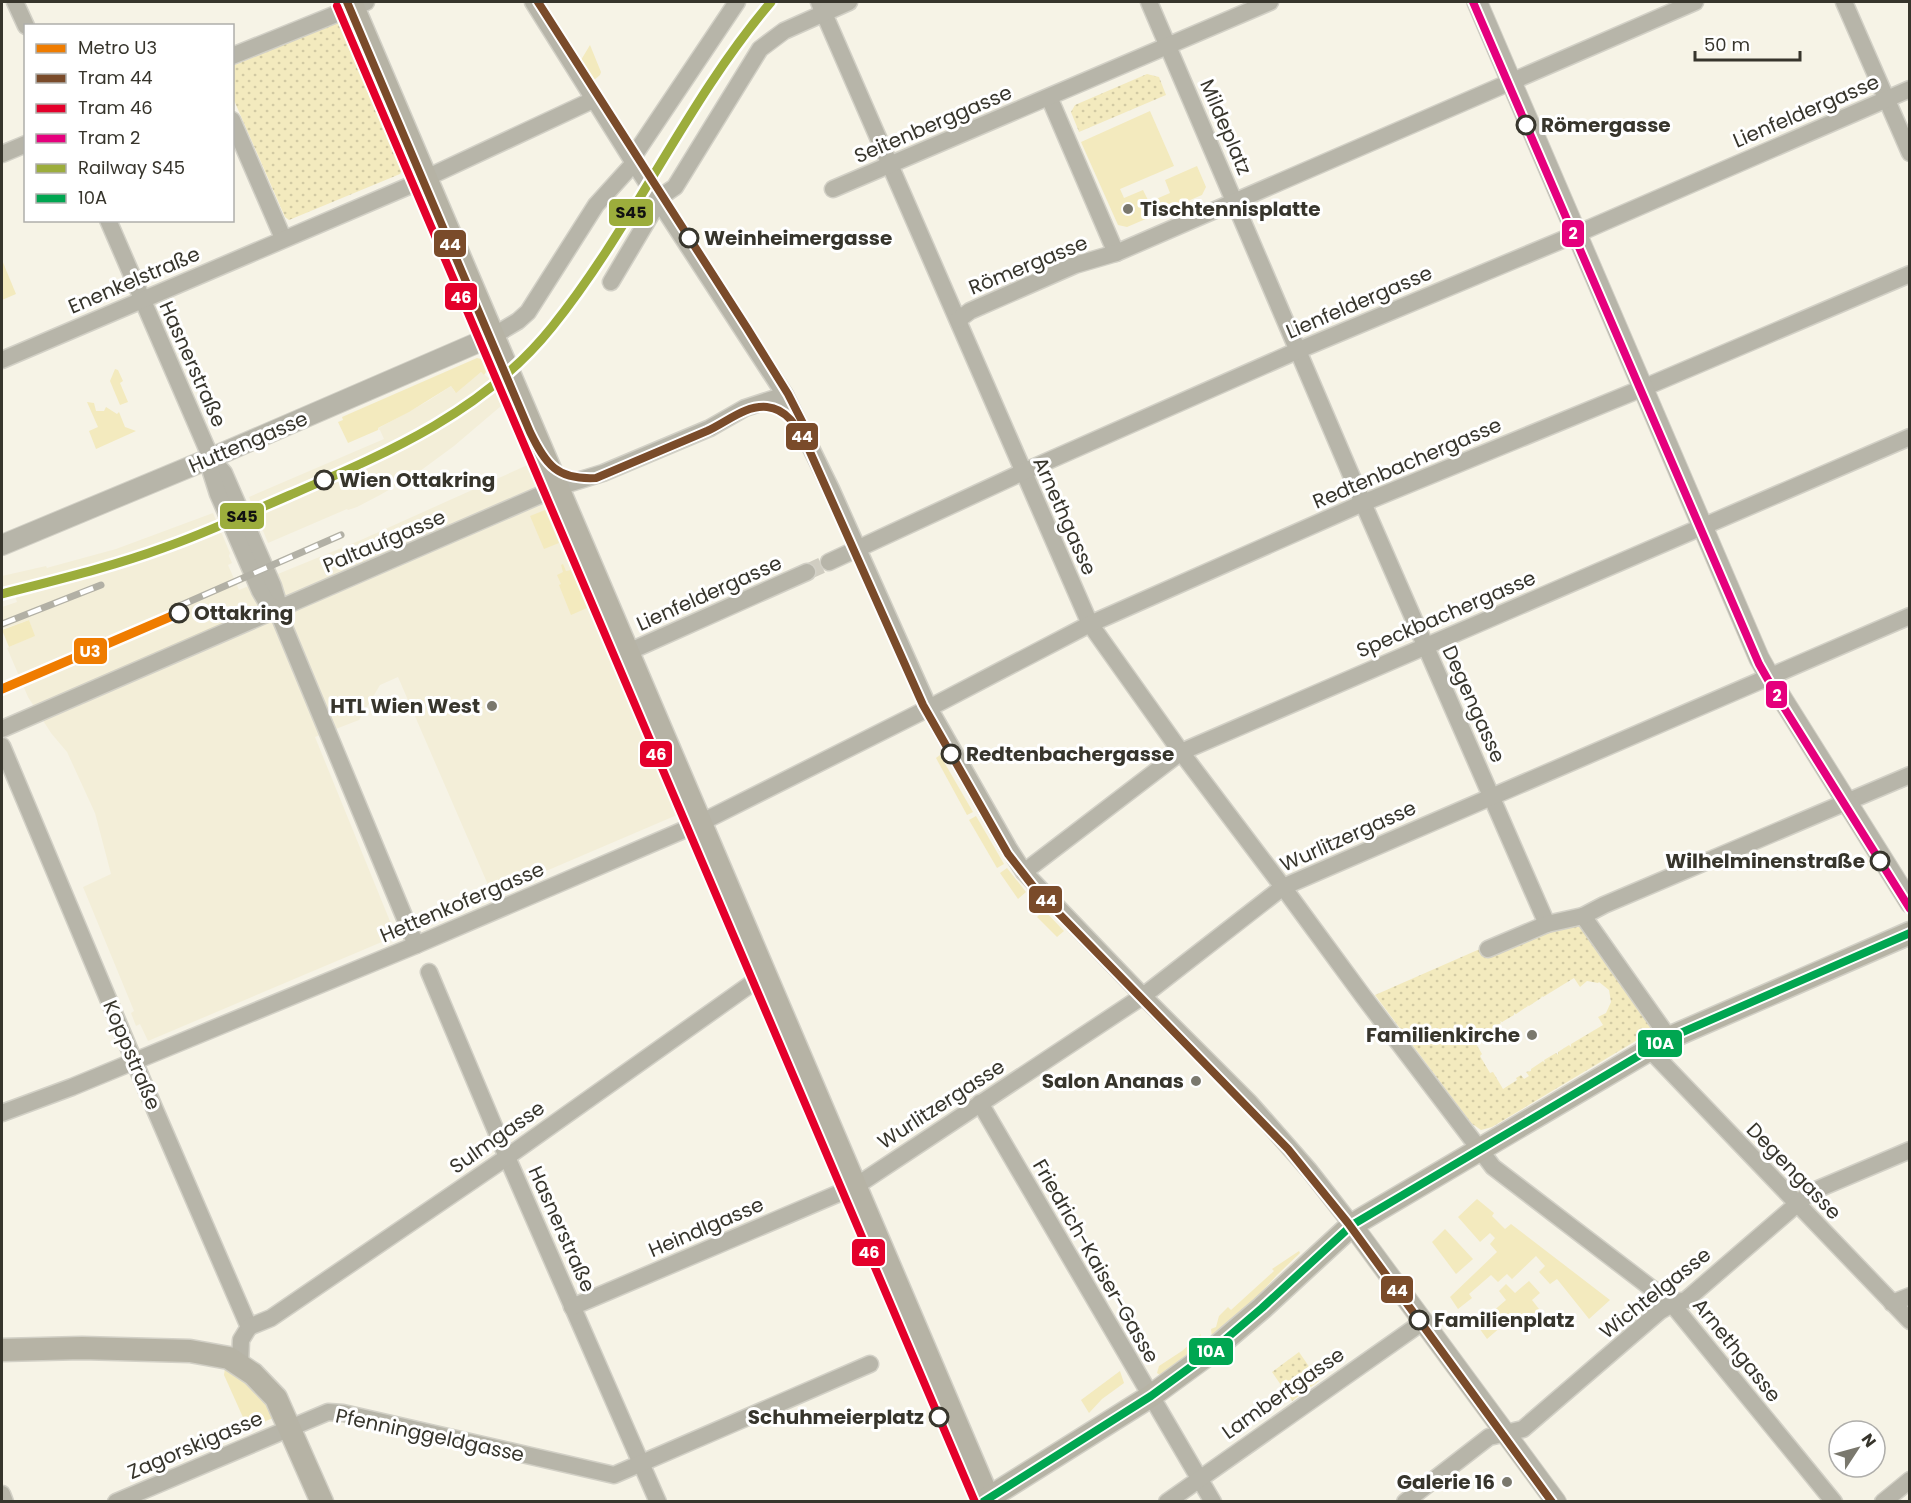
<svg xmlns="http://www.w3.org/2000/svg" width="1911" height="1503" viewBox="0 0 1911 1503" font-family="Poppins,sans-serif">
  <defs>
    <pattern id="park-dots" width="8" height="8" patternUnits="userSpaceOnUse" patternTransform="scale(1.5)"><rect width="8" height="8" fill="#f3eabe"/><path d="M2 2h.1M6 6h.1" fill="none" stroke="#d1c9a3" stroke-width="1.8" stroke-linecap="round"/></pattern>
  </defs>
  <rect width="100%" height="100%" fill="#f6f3e6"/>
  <!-- built -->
  <g fill="#f3eed8">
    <path d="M481,372L490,379L501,406L454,446L416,474L380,495L357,507L348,510L347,509L268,543L249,497L384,439L380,430L377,429L428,401L451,386L455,392Z"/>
    <path d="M532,463L677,815L492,894L398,677L380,685L359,720L315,737L396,936L148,1041L140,1024L136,1026L131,1013L134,1011L83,887L111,874L95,813L67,752L51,733L28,697L7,648L34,636L29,620L2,629V607L17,602L15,596L2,600V576L46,566L47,568L50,567L116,549L213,513L230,553L229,556L232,563L228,565L239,590L361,540Z"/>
  </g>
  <!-- green -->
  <g fill="#f3eabe">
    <path d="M590,45L601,72L600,75L593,81L583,65L581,60Z"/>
    <path d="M1150,111L1174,166L1120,189L1124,198L1143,190L1149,202L1170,193L1165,180L1197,166L1206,187L1202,195L1127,227L1118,225L1081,142Z"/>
    <path d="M2,260L16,294L2,300Z"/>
    <path d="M477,358L481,359L486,372L484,375L481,372L456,393L451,386L409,412L378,428V430L348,443L338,422L343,420L342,417Z"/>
    <path d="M115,369L118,370L123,381L120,383L128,402L120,405L110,381Z"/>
    <path d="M87,402L94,403L96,411H104L106,407L117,414L119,412L125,427L136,431L96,449L89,431L98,427Z"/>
    <path d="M545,510L559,543L544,549L530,516Z"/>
    <path d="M563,564L566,571L571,570L587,608L571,615L559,585L561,584L557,575L563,572L561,565Z"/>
    <path d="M29,620L35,636L9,647L2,630Z"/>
    <path d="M224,622L227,623L16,718L14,714Z"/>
    <path d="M940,755L973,812L967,815L936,758Z"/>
    <path d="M976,816L1004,864L997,868L969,820Z"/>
    <path d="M1007,868L1026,892L1018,899L1000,873Z"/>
    <path d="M1044,910L1064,931L1057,937L1037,917Z"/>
    <path d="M1477,1199L1494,1213L1492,1216L1505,1229L1511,1224L1610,1300L1589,1319L1557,1279L1550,1284L1539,1272L1545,1266L1536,1256L1512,1279L1507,1274L1498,1282L1491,1275L1469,1294L1472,1298L1458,1309L1450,1297L1497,1252L1490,1244L1495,1238L1490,1233L1480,1242L1458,1217Z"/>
    <path d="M1445,1229L1473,1259L1456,1274L1432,1242Z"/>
    <path d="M1299,1251L1300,1253L1277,1275L1245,1310L1212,1338L1211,1329L1216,1327L1219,1316L1228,1307L1231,1310L1274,1271L1272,1269Z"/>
    <path d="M1529,1281L1540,1293L1532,1300L1539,1309L1525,1321L1517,1313L1487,1339L1477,1325L1506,1300L1499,1291L1506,1284L1515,1293Z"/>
    <path d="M1201,1334L1199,1347L1163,1377L1157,1373L1159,1366L1182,1351Z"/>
    <path d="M225,1368L258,1391L275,1417L255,1426L246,1424L224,1375Z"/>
    <path d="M1120,1371L1124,1383L1102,1399L1089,1413L1081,1400Z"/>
  </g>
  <!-- park -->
  <g fill="url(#park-dots)" fill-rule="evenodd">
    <path d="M342,21L346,25L406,165L400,174L289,220L285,217L233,98L232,66Z"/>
    <path d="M1147,74L1159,77L1166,95L1079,132L1071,112L1075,105Z"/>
    <path d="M1539,923L1580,925L1594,940L1592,944L1654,1030L1492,1127L1481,1130L1471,1123L1375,995ZM1574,978L1580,987L1587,981L1598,983L1599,982L1609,990L1611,1002L1606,1013L1598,1017L1603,1025L1571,1044V1047L1569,1045L1558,1052V1055L1556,1053L1544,1060L1545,1063L1543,1061L1531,1069V1071L1526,1072L1529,1076L1524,1079L1521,1075L1516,1078L1517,1080L1503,1089L1493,1072L1490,1073L1480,1056L1482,1054L1472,1037L1486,1029L1488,1031L1501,1023L1500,1021L1502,1022L1514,1015V1013L1516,1014L1528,1006L1527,1005L1529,1006L1541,998L1542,996L1543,997Z"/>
    <path d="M1299,1352L1319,1381L1292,1401L1272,1372Z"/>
  </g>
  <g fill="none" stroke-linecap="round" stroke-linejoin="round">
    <!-- minor-tunnel -->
    <path stroke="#d0cdc1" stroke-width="16" stroke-dasharray="16 8" stroke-linecap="butt" d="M807,572L829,562"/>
    <!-- minor casing -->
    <g stroke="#d2d0c6" stroke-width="19">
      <g id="minor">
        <path d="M15,2L26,26"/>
        <path d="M533,2L634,163L785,395L831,489L929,708L1008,847L1024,872L1143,996L1250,1103L1309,1170L1352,1225"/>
        <path d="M819,2L1090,624L1181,752L1283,887L1363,996L1493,1167L1672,1304L1834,1502"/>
        <path d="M1149,2L1363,503L1547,924"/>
        <path d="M1844,2L1910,153"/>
        <path d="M232,56L366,2"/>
        <path d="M1049,97L1116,253"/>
        <path d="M232,120L283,238"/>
        <path d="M2,154L26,144"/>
        <path d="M833,189L1270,2"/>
        <path d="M108,220L211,458L224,473L273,586L277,599V610L416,945"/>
        <path d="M611,282L662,196L675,187L760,49L784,31L849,2"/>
        <path d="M958,320L970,311L1075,265L1116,253L1695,2"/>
        <path d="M493,336L518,321L528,312L596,205L634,163L635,154L737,2"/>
        <path d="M2,360L409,186L595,99"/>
        <path d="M211,458V472L218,494L260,591L267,603L277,610"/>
        <path d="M829,562L1023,472L1299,350L1574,235L1910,89"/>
        <path d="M628,652L807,572"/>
        <path d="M2,729L561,486L603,473L710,428L745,408L785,395"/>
        <path d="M2,746L143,1082L249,1327L241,1340L240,1365"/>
        <path d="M1024,872L1181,752L1910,437"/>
        <path d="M1583,916L1669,1038"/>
        <path d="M1488,949L1547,924L1583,916L1604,905L1910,775"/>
        <path d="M429,972L507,1157L658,1502"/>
        <path d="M1649,1049L1910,1321"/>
        <path d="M980,1103L1213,1502"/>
        <path d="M2,1113L72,1087L416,945L700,823L929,708L1090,624L1363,503L1643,388L1910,274"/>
        <path d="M1892,1303L1910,1296"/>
        <path d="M572,1307L856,1186L1143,996L1283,887L1910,616"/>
        <path d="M249,1327L271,1318L507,1157L765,974"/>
        <path d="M2,1494L5,1502"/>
        <path d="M116,1502L328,1412L343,1413L614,1475L870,1364"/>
        <path d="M1167,1502L1424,1321"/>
        <path d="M1405,1502L1489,1437L1523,1429L1660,1311L1672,1304L1686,1300L1811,1192L1910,1150"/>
        <path d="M1883,1502L1910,1480"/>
      </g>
    </g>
    <!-- tertiary casing -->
    <g stroke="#d2d0c6" stroke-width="22">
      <g id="tertiary">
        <path d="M1477,2L1759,658L1778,692L1910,903"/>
        <path d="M2,545L211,458L493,336"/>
        <path d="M1352,1225L1556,1502"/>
      </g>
    </g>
    <!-- secondary casing -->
    <g stroke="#d2d0c6" stroke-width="25">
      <g id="secondary">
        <path d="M351,2L990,1502"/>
        <path d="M2,1350L82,1348L190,1351L229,1358L253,1374L276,1398L322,1502"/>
        <path d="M982,1502L1151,1396L1207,1355L1262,1308L1352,1225L1669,1038L1910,933"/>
      </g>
    </g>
    <!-- minor -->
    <use href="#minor" stroke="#b7b5a9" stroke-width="16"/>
    <!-- tertiary -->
    <use href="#tertiary" stroke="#b7b5a9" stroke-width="20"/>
    <!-- secondary -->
    <use href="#secondary" stroke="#b6b3a5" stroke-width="22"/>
    <!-- rail casing -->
    <g stroke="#b2b0a5" stroke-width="7">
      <g id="rail">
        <path d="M177,607L341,535"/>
        <path d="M2,624L101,585"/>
      </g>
    </g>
    <!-- rail -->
    <use href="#rail" stroke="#fff" stroke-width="4.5" stroke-dasharray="14" stroke-linecap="butt"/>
    <!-- bus-1 casing -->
    <g stroke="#fff" stroke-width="12">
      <path id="bus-1" d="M983,1502L1151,1396L1207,1355L1262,1308L1352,1225L1669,1038L1910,933"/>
    </g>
    <!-- bus-1 -->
    <use href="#bus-1" stroke="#00a651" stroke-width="8"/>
    <!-- rail-1 casing -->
    <g stroke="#fff" stroke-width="14">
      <path id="rail-1" d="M2,594C56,580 111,567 163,548C207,533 248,513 290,495C387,453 484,412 552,327C634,225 686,102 771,2"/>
    </g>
    <!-- rail-1 -->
    <use href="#rail-1" stroke="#9cad3c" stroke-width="9"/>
    <!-- tram-1 casing -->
    <g stroke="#fff" stroke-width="12">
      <g id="tram-1">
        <path d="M347,2L530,432C546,465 557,480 596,478C633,462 670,447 707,431C727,422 745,405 767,407C787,409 797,427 806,443L923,705L1008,854L1036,890L1288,1149L1348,1223L1552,1502"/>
        <path d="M538,2L747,328L788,394L810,437"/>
      </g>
    </g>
    <!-- tram-2 casing -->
    <g stroke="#fff" stroke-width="12">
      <path id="tram-2" d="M337,6L975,1502"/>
    </g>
    <!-- tram-3 casing -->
    <g stroke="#fff" stroke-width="12">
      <path id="tram-3" d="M1473,2L1759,664L1783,706L1910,909"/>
    </g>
    <!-- tram-1 -->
    <use href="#tram-1" stroke="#7a4b2a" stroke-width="8"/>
    <!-- tram-2 -->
    <use href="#tram-2" stroke="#e4002b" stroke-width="8"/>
    <!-- tram-3 -->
    <use href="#tram-3" stroke="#e5007d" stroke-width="8"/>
    <!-- metro-1 casing -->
    <g stroke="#fff" stroke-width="14">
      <path id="metro-1" d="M2,689L179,613"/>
    </g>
    <!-- metro-1 -->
    <use href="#metro-1" stroke="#ef7c00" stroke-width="9"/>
  </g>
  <!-- markers -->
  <g fill="#fff" stroke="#37352c" stroke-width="3">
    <circle cx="1526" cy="125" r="9"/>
    <circle cx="689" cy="238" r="9"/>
    <circle cx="324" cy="480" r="9"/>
    <circle cx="179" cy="613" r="9"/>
    <circle cx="951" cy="754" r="9"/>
    <circle cx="1880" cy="861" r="9"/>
    <circle cx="1419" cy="1320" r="9"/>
    <circle cx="939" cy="1417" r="9"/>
  </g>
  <g fill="#7a786d" stroke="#fff" stroke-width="2">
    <circle cx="1128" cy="209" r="6"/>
    <circle cx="492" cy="706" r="6"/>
    <circle cx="1532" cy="1035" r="6"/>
    <circle cx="1196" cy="1081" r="6"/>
    <circle cx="1507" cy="1482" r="6"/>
  </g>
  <g text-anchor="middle" stroke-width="6" stroke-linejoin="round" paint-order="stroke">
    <!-- street labels -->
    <g font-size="20" fill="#37352c" stroke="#fff">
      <text transform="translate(1806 111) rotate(-23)" y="7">Lienfeldergasse</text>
      <text transform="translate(933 124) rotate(-23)" y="7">Seitenberggasse</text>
      <text transform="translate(1226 127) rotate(67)" y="7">Mildeplatz</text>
      <text transform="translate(1028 265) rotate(-22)" y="7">Römergasse</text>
      <text transform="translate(134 280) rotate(-23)" y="7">Enenkelstraße</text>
      <text transform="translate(1359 302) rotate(-23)" y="7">Lienfeldergasse</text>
      <text transform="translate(193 364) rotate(66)" y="7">Hasnerstraße</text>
      <text transform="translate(248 442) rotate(-23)" y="7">Huttengasse</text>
      <text transform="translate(1407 463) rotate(-23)" y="7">Redtenbachergasse</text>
      <text transform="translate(1065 516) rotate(66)" y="7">Arnethgasse</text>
      <text transform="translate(384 541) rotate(-23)" y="7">Paltaufgasse</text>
      <text transform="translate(709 593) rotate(-24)" y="7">Lienfeldergasse</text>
      <text transform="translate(1446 614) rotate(-23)" y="7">Speckbachergasse</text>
      <text transform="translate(1474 704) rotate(66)" y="7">Degengasse</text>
      <text transform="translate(1348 836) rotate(-24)" y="7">Wurlitzergasse</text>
      <text transform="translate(462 902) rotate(-23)" y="7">Hettenkofergasse</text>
      <text transform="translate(132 1055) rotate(67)" y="7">Koppstraße</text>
      <text transform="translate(941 1104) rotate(-33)" y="7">Wurlitzergasse</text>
      <text transform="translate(497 1137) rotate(-35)" y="7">Sulmgasse</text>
      <text transform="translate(1794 1171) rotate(46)" y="7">Degengasse</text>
      <text transform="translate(706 1227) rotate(-23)" y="7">Heindlgasse</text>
      <text transform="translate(562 1229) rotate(66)" y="7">Hasnerstraße</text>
      <text transform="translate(1096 1261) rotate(60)" y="7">Friedrich-Kaiser-Gasse</text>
      <text transform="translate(1655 1293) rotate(-38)" y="7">Wichtelgasse</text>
      <text transform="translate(1737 1350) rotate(51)" y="7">Arnethgasse</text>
      <text transform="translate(1283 1393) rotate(-35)" y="7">Lambertgasse</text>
      <text transform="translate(430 1435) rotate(12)" y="7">Pfenninggeldgasse</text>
      <text transform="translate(195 1445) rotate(-23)" y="7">Zagorskigasse</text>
    </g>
    <!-- stop labels -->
    <g font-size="20" font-weight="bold" fill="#37352c" stroke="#fff" text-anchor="start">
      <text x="1541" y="132">Römergasse</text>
      <text x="704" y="245">Weinheimergasse</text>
      <text x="339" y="487">Wien Ottakring</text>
      <text x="194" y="620">Ottakring</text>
      <text x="966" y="761">Redtenbachergasse</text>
      <text x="1865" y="868" text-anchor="end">Wilhelminenstraße</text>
      <text x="1434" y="1327">Familienplatz</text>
      <text x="924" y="1424" text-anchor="end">Schuhmeierplatz</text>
    </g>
    <!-- poi labels -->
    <g font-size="20" font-weight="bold" fill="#37352c" stroke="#fff" text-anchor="end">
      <text x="1140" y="216" text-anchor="start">Tischtennisplatte</text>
      <text x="480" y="713">HTL Wien West</text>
      <text x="1520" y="1042">Familienkirche</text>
      <text x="1184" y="1088">Salon Ananas</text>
      <text x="1495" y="1489">Galerie 16</text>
    </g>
  </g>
  <g stroke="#fff" stroke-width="2">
    <rect x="608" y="198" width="46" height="29" rx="6" fill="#9cad3c"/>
    <rect x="1561" y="219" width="24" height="29" rx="6" fill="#e5007d"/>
    <rect x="433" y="229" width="34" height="29" rx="6" fill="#7a4b2a"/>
    <rect x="444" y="282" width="34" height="29" rx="6" fill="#e4002b"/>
    <rect x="785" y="422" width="34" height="29" rx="6" fill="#7a4b2a"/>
    <rect x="219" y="502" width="46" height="28" rx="6" fill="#9cad3c"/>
    <rect x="73" y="637" width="35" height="28" rx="6" fill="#ef7c00"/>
    <rect x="1765" y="680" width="23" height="29" rx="6" fill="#e5007d"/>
    <rect x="639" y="740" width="34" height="28" rx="6" fill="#e4002b"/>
    <rect x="1028" y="885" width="35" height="29" rx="6" fill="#7a4b2a"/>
    <rect x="1637" y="1029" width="46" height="29" rx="6" fill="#00a651"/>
    <rect x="851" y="1238" width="35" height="29" rx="6" fill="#e4002b"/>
    <rect x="1380" y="1275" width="34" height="29" rx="6" fill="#7a4b2a"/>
    <rect x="1188" y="1337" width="46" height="29" rx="6" fill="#00a651"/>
  </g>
  <g font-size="16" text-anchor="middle" font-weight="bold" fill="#fff">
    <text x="1573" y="239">2</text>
    <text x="450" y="250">44</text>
    <text x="461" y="303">46</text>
    <text x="802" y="442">44</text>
    <text x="90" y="657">U3</text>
    <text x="1777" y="701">2</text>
    <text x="656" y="760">46</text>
    <text x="1046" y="906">44</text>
    <text x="1660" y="1049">10A</text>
    <text x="869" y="1258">46</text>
    <text x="1397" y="1296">44</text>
    <text x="1211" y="1357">10A</text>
  </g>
  <g font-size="16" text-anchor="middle" font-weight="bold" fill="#111">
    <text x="631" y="218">S45</text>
    <text x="242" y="522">S45</text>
  </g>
  <!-- border -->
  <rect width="1911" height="1503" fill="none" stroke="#37352c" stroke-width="6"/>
  <!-- legend -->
  <rect x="24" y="24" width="210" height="198" fill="#ffffff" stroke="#afaeab" stroke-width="1.5"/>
  <rect x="36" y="44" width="30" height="9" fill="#ef7c00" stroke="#afaeab" stroke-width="1.5"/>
  <text x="78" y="54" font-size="18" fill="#37352c">Metro U3</text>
  <rect x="36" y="74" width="30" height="9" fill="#7a4b2a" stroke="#afaeab" stroke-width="1.5"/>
  <text x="78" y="84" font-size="18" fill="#37352c">Tram 44</text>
  <rect x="36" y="104" width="30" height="9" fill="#e4002b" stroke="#afaeab" stroke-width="1.5"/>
  <text x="78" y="114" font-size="18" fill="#37352c">Tram 46</text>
  <rect x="36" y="134" width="30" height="9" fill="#e5007d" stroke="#afaeab" stroke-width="1.5"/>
  <text x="78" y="144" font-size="18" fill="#37352c">Tram 2</text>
  <rect x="36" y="164" width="30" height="9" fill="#9cad3c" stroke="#afaeab" stroke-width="1.5"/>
  <text x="78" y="174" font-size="18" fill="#37352c">Railway S45</text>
  <rect x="36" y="194" width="30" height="9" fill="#00a651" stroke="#afaeab" stroke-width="1.5"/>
  <text x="78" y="204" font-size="18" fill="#37352c">10A</text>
  <!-- north arrow -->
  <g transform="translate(1857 1449) rotate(54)"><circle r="28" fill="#ffffff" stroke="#afaeab" stroke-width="1.5"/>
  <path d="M0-4.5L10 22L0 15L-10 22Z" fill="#7a786d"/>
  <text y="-9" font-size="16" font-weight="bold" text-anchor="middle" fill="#37352c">N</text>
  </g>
  <!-- scale -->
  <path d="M1695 51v9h105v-9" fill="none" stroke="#37352c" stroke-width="3"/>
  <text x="1704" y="51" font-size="18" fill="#37352c" stroke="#ffffff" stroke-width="4.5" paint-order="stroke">50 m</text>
</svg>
